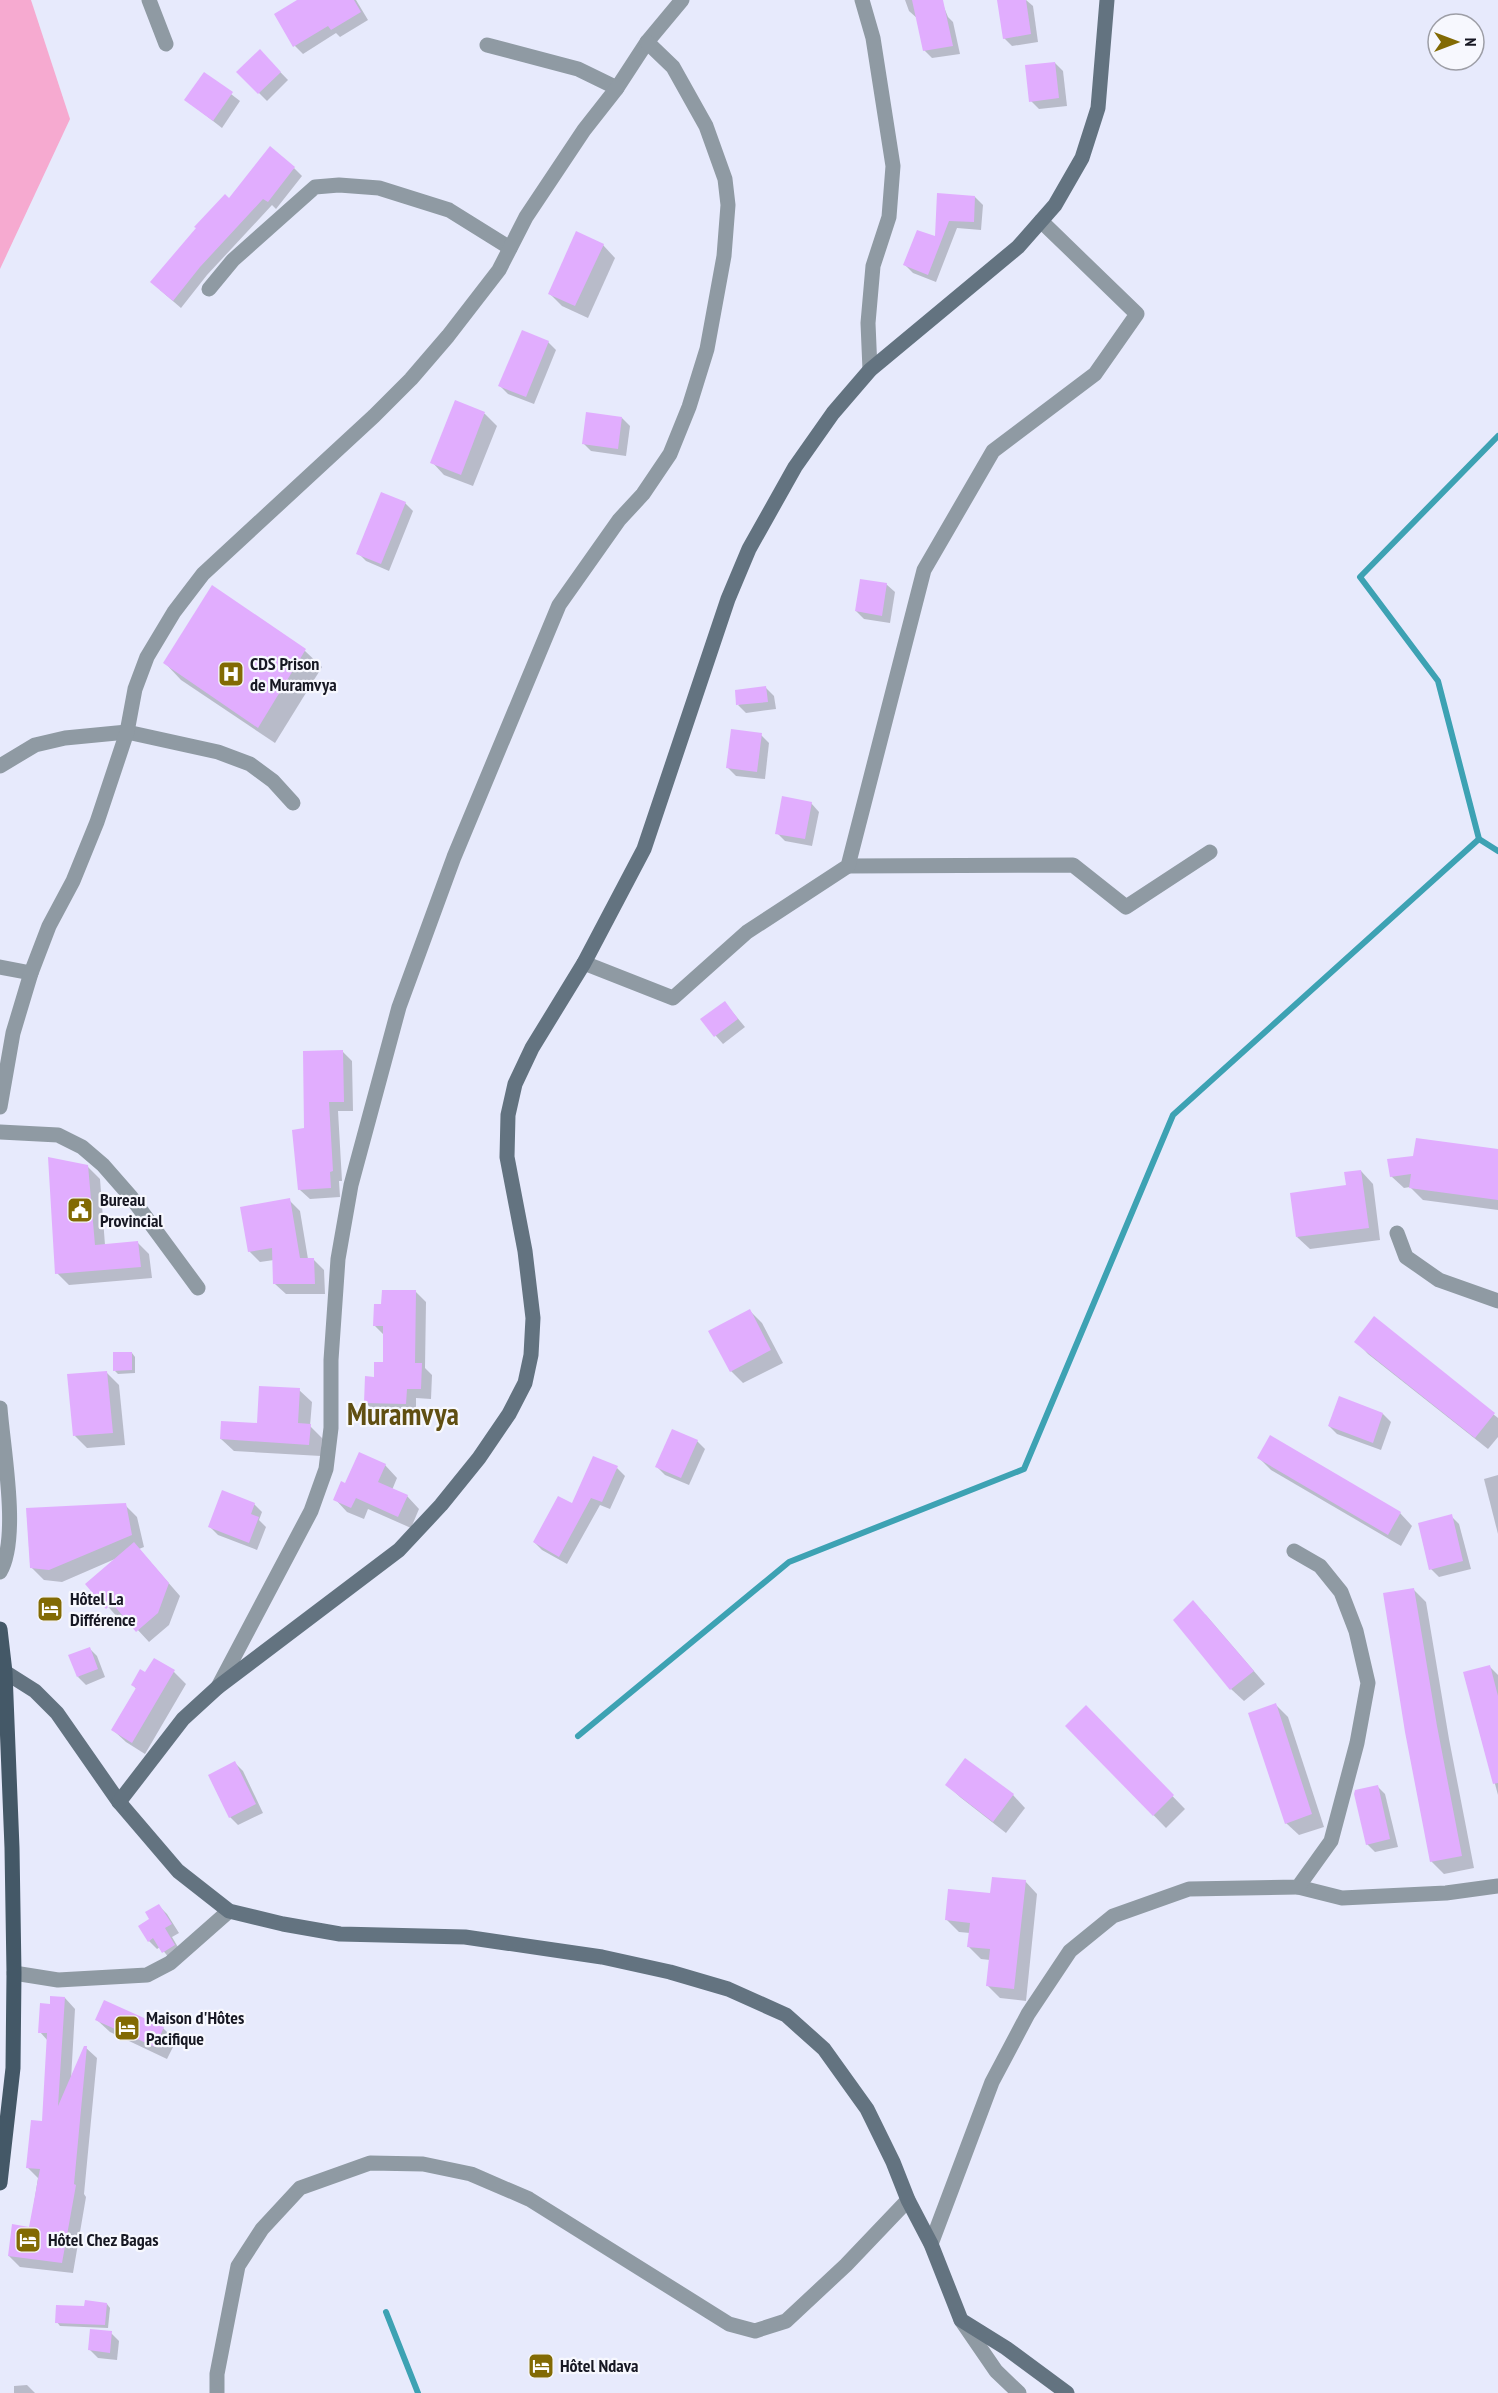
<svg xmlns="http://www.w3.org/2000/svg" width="1498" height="2393" viewBox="0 0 1498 2393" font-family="'PT Sans Narrow',sans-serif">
  <rect width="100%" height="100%" fill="#e7eafc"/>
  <!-- green -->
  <path fill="#f6aad0" d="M0,0H31L70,119L0,269Z"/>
  <!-- shadow -->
  <g fill="#0003">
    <path d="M299,0H356L368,20L340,37L336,33L303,54L295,46Z"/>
    <path d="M905,0H941L948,17L953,22L960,54L932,58L924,50L918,19L909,11Z"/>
    <path d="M1012,0H1026L1033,6L1038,42L1012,46L1004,38Z"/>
    <path d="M260,51L288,80L267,101L238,72Z"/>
    <path d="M1055,63L1063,71L1067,106L1039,109L1031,101Z"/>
    <path d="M205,74L240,101L222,128L186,100Z"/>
    <path d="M294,168L302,176L276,209L272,205L207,275L181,308L160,290L229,200Z"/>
    <path d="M939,195L975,197L983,205L981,230L957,228L936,282L913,273L905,265L936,238Z"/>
    <path d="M603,245L615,258L588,318L562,306L549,293Z"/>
    <path d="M548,342L556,350L534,404L508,394L500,386Z"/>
    <path d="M455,402L485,414L497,426L473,486L444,475L432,462Z"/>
    <path d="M622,418L630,426L626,456L591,451L583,443Z"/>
    <path d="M405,503L413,511L389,571L366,561L358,553Z"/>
    <path d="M886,584L895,592L890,623L864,619L856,611Z"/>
    <path d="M213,587L305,651L322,667L275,743L181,680L165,663Z"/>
    <path d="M766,688L774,696L776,709L746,713L738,705Z"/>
    <path d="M761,735L769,743L765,779L736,776L728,768Z"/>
    <path d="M811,803L819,812L812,846L785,841L777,833Z"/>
    <path d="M725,1003L745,1027L723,1044L702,1020Z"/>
    <path d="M343,1052L352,1061L353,1111H338L342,1181H339L340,1197L310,1199L300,1190L305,1130Z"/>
    <path d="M1498,1151V1210L1423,1200L1410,1187L1404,1188L1391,1176Z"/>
    <path d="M88,1167L100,1179L105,1245L137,1242L149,1254L152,1278L69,1285L57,1273Z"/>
    <path d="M1361,1171L1373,1184L1380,1240L1310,1249L1297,1237Z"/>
    <path d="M289,1200L300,1211L308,1259H313L324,1270L325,1294H286L275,1284L274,1260L260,1262L249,1251Z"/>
    <path d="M416,1292L426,1302L425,1368L432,1375L431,1399L416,1398V1414L376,1413L365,1402L384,1363V1335L375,1326L383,1306Z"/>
    <path d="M750,1311L762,1323L783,1363L743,1383L731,1371Z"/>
    <path d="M1374,1318L1498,1418V1437L1488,1449L1368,1354L1356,1341Z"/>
    <path d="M132,1353L135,1357V1373L118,1374L115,1371Z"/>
    <path d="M106,1372L119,1385L125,1445L87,1448L75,1436Z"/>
    <path d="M299,1390L312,1402L310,1426L322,1438L321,1456L234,1451L221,1439L258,1425Z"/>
    <path d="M1383,1414L1391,1422L1381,1450L1337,1434L1329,1426Z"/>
    <path d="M697,1441L705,1449L689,1485L665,1475L657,1467Z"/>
    <path d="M1259,1458L1400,1513L1412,1526L1401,1546L1271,1470Z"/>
    <path d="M385,1465L397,1478L392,1490L407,1496L419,1509L411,1528L368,1509L364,1519L347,1512L335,1499L346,1485Z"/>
    <path d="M617,1468L625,1476L610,1509L600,1505L567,1564L542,1550L534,1542Z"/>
    <path d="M1498,1475V1534L1484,1479Z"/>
    <path d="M254,1504L262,1512L259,1520L266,1527L257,1550L218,1535L210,1527Z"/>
    <path d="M125,1505L137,1517L144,1547L139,1549L180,1596L169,1625L149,1642L124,1615L119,1619L88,1584L115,1559L62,1582L44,1580L31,1567Z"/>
    <path d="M1451,1516L1459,1524L1471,1569L1439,1577L1431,1569Z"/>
    <path d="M1413,1589L1426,1602L1449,1739L1474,1868L1444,1874L1431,1861Z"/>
    <path d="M1205,1614L1265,1684L1244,1701L1231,1689Z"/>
    <path d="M89,1648L97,1656L105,1677L86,1685L78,1677Z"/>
    <path d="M1489,1666L1498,1675V1795L1465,1673Z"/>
    <path d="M174,1672L186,1684L145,1754L126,1742L113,1730L137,1690L133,1685L146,1674Z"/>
    <path d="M1276,1705L1288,1717L1324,1827L1299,1835L1286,1823Z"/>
    <path d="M1086,1707L1185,1809L1166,1828L1067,1726Z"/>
    <path d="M235,1763L243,1771L263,1813L238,1825L230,1817Z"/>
    <path d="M947,1785L1013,1795L1025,1808L1006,1833L960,1797Z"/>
    <path d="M1377,1786L1385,1794L1398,1847L1375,1852L1367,1844Z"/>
    <path d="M1025,1881L1037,1894L1026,2001L1000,1998L988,1986L990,1960L981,1959L969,1947L970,1933L959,1932L946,1919L992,1895Z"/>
    <path d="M159,1906L167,1914L179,1933L172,1937L182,1954L171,1960L160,1947L157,1949L149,1941L151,1920Z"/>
    <path d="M65,1998L75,2009L71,2080L85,2047L97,2058L84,2194L86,2197L73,2273L20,2267L9,2256L30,2229L38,2178L28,2168L43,2122L48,2041L40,2032L51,2005Z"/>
    <path d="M97,2020L163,2028L176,2041L167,2059L110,2032Z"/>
    <path d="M107,2304L110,2308L108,2328L60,2326L57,2322L85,2308Z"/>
    <path d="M111,2333L119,2341L117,2360L98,2358L90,2350Z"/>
    <path d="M27,2385L35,2393H14V2386Z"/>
  </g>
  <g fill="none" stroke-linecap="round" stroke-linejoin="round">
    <!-- stream -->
    <g stroke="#3da2b3" stroke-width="6">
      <path d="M1498,436L1360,577L1438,681L1479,839L1498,851"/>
      <path d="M578,1736L789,1562L1024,1469L1173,1115L1479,839"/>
      <path d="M386,2312L418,2393"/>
    </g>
  </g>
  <!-- building -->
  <g fill="#e1adfe">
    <path d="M297,0H354L361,12L331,30L328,26L293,47L274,14Z"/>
    <path d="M912,0H943L953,46L923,51Z"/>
    <path d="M997,0H1026L1031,34L1003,39Z"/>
    <path d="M260,49L281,72L258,94L236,72Z"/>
    <path d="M1055,62L1059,98L1029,102L1025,65Z"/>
    <path d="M204,72L233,92L213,121L184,100Z"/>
    <path d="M270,146L295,167L268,202L263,199L200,267L173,301L150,282L196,228L194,227L225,194L229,198Z"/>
    <path d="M937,193L975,196L974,222L949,221L928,275L903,265L917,230L935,236Z"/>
    <path d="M576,231L604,244L575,306L548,294Z"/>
    <path d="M522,330L549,341L526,397L498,386Z"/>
    <path d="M455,400L485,412L461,475L430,463Z"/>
    <path d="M586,412L622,417L618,449L582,444Z"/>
    <path d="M381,492L406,502L381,564L356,554Z"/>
    <path d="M860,579L887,583L882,616L855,611Z"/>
    <path d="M212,585L306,649L258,728L163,663Z"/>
    <path d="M766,686L768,702L736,705L735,690Z"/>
    <path d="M731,729L762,733L757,772L726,768Z"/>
    <path d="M782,796L812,802L805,839L775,834Z"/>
    <path d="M725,1001L738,1019L714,1037L700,1019Z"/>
    <path d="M343,1050L344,1102H329L333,1171L330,1172L331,1188L298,1190L292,1130L304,1128L303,1051Z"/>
    <path d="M1416,1138L1498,1149V1200L1409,1188L1411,1174L1390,1177L1387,1159L1413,1156Z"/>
    <path d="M48,1157L88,1165L95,1245L138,1241L141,1267L55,1274Z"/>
    <path d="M1361,1170L1369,1228L1296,1237L1290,1193L1346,1185L1344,1172Z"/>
    <path d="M290,1198L300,1258H314L315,1284H273L272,1248L248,1252L240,1207Z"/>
    <path d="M382,1290H416L415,1363H422L421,1389H407L406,1404L364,1403L365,1376L374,1377V1362H383V1326H373L374,1304H381Z"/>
    <path d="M750,1309L771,1350L730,1372L708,1331Z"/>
    <path d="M1374,1316L1495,1413L1475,1438L1354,1342Z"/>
    <path d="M113,1352H132V1370L113,1371Z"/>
    <path d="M107,1371L113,1433L73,1436L67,1374Z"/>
    <path d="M259,1386L300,1388L298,1423L311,1424L309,1445L220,1439L221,1421L257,1423Z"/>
    <path d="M1339,1396L1383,1413L1373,1443L1328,1426Z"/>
    <path d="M672,1429L698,1440L681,1478L655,1467Z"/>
    <path d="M1270,1435L1401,1512L1388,1535L1257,1458Z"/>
    <path d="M359,1452L386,1464L378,1482L408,1495L398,1517L356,1498L351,1508L333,1500L341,1481L345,1483Z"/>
    <path d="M593,1456L618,1466L602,1502L591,1498L559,1557L533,1542L558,1496L572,1503Z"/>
    <path d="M222,1490L255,1503L251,1514L259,1517L249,1543L208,1527Z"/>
    <path d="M126,1503L132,1535L49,1570L30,1568L26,1508Z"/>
    <path d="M1452,1514L1463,1561L1429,1570L1418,1523Z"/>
    <path d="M134,1542L169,1583L158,1613L136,1632L112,1603L106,1609L85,1584Z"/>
    <path d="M1414,1588L1437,1726L1462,1856L1430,1862L1405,1732L1383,1593Z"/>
    <path d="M1193,1600L1254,1671L1230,1690L1173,1620Z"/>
    <path d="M90,1647L98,1669L77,1677L68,1655Z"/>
    <path d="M154,1658L175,1670L132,1743L111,1730L136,1688L131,1685L140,1669L145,1672Z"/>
    <path d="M1490,1665L1498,1696V1783L1493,1784L1463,1672Z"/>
    <path d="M1276,1703L1312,1814L1285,1824L1248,1713Z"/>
    <path d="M1086,1705L1174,1795L1153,1816L1065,1726Z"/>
    <path d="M965,1758L1014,1794L993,1822L945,1785Z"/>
    <path d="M235,1761L256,1804L229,1818L208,1775Z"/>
    <path d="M1378,1785L1390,1839L1366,1845L1354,1794L1355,1790Z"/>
    <path d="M992,1877L1026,1880L1014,1989L986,1986L990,1949L967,1947L970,1923L945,1920L948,1889L990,1893Z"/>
    <path d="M159,1904L172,1924L165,1928L175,1945L162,1953L153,1938L148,1942L138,1926L149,1919L145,1912Z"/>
    <path d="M50,1996L65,1997L58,2106L84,2046H87L74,2184L76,2185L62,2263L8,2256L12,2224L29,2227L40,2169L26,2168L31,2120L42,2121L47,2033H38L40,2003L50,2004Z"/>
    <path d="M104,2000L164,2027L155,2047L95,2020Z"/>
    <path d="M85,2300L107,2303L105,2325L55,2323L56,2305L84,2306Z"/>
    <path d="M90,2329L112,2331L110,2353L88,2350Z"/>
  </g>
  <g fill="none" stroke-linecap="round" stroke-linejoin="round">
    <!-- minor -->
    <g stroke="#8f9aa3" stroke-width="15">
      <path d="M149,0L166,44"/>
      <path d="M862,0L873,38L893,166L889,217L873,266L868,323L870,370"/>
      <path d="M487,45L578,69L617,88"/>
      <path d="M209,289L233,260L315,187L339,185L379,188L449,210L510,248"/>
      <path d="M0,766L35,745L65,738L127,732L218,752L250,764L273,781L293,803"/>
      <path d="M848,866L1073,865L1126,907L1210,852"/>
      <path d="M584,963L673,998L747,932L848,866L924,570L993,451L1095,374L1137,314L1041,221"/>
      <path d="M0,967L31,973"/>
      <path d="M0,1107L13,1033L31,973L49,926L73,881L97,822L127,732L135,689L147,657L174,612L203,574L374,416L411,379L448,336L499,270L526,217L584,130L617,88L647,42L682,0"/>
      <path d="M0,1132L58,1135L82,1147L103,1165L131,1197L198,1288"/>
      <path d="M1397,1233L1406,1257L1439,1280L1498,1301"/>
      <path d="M0,1408C3,1449 20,1538 0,1572"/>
      <path d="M218,1687L311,1511L326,1469L331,1428V1360L338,1259L351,1185L399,1007L454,857L559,605L619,520L643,494L670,454L689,407L707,349L724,256L728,205L725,179L706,126L673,67L647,42"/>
      <path d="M1298,1887L1342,1898L1446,1893L1498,1886"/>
      <path d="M14,1973L58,1980L147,1975L170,1963L229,1911"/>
      <path d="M931,2244L992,2082L1028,2014L1070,1951L1113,1916L1189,1889L1298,1887L1331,1841L1357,1743L1368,1683L1356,1631L1341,1592L1320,1566L1294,1551"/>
      <path d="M961,2320L996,2371L1019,2393"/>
      <path d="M217,2393V2374L238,2266L262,2229L300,2188L370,2163L423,2164L471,2174L529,2199L729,2324L755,2331L786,2321L846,2265L908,2200"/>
    </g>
    <!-- secondary -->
    <g stroke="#637380" stroke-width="15">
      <path d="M5,1672L35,1691L57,1713L119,1802L178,1871L229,1911L283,1924L340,1934L465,1937L602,1957L670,1972L728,1989L786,2015L824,2049L867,2109L893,2162L908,2200L931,2244L961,2320L1006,2348L1067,2393"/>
      <path d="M119,1802L183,1719L218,1687L399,1550L441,1505L479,1458L509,1414L525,1383L531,1355L533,1318L525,1251L507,1157L508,1115L515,1084L532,1048L584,963L644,849L728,599L749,549L795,467L833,413L870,370L1018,247L1055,205L1082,158L1098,108L1107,0"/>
    </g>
    <!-- primary -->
    <path stroke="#445867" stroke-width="15" d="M0,1629L5,1672L12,1848L14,1973L13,2068L0,2183"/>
  </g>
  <!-- icons -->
  <defs>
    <g id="hospital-square" transform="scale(1.35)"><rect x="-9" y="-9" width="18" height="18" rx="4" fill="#826a04" stroke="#f7f8fe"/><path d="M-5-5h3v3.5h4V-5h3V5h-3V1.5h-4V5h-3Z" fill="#fff"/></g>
    <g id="civic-square" transform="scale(1.35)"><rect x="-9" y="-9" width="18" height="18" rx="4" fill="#826a04" stroke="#f7f8fe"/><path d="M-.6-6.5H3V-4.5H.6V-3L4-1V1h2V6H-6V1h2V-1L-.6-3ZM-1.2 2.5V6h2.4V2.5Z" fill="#fff"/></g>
    <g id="hotel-square" transform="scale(1.35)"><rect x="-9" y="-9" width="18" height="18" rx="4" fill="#826a04" stroke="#f7f8fe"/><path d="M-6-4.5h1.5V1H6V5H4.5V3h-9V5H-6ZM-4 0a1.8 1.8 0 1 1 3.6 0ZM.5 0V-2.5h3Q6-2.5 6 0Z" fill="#fff"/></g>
  </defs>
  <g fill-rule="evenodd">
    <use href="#hospital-square" x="231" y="674"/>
    <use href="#civic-square" x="80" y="1210"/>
    <use href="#hotel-square" x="50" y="1609"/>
    <use href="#hotel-square" x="127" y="2028"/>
    <use href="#hotel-square" x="28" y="2240"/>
    <use href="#hotel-square" x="541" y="2366"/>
  </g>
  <g text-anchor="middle" stroke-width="4.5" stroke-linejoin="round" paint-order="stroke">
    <!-- poi labels -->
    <g font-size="18" font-weight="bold" fill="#171823" stroke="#f7f8fe" text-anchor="start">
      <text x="250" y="670">CDS Prison<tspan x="250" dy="21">de Muramvya</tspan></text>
      <text x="100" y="1206">Bureau<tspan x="100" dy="21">Provincial</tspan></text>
      <text x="70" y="1605">Hôtel La<tspan x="70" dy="21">Différence</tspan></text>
      <text x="146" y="2024">Maison d'Hôtes<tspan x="146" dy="21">Pacifique</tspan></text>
      <text x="48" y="2246">Hôtel Chez Bagas</text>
      <text x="560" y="2372">Hôtel Ndava</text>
    </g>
    <!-- town labels -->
    <g font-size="30" font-weight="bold" fill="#604f12" stroke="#f7f8fe">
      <text x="403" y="1425">Muramvya</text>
    </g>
  </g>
  <!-- north arrow -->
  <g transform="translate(1456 42) rotate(90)"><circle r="28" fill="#f7f8fe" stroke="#9d9ea6" stroke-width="1.5"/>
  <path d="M0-4.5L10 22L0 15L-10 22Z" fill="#826a04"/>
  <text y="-9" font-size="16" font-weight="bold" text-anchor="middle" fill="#171823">N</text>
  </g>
</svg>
